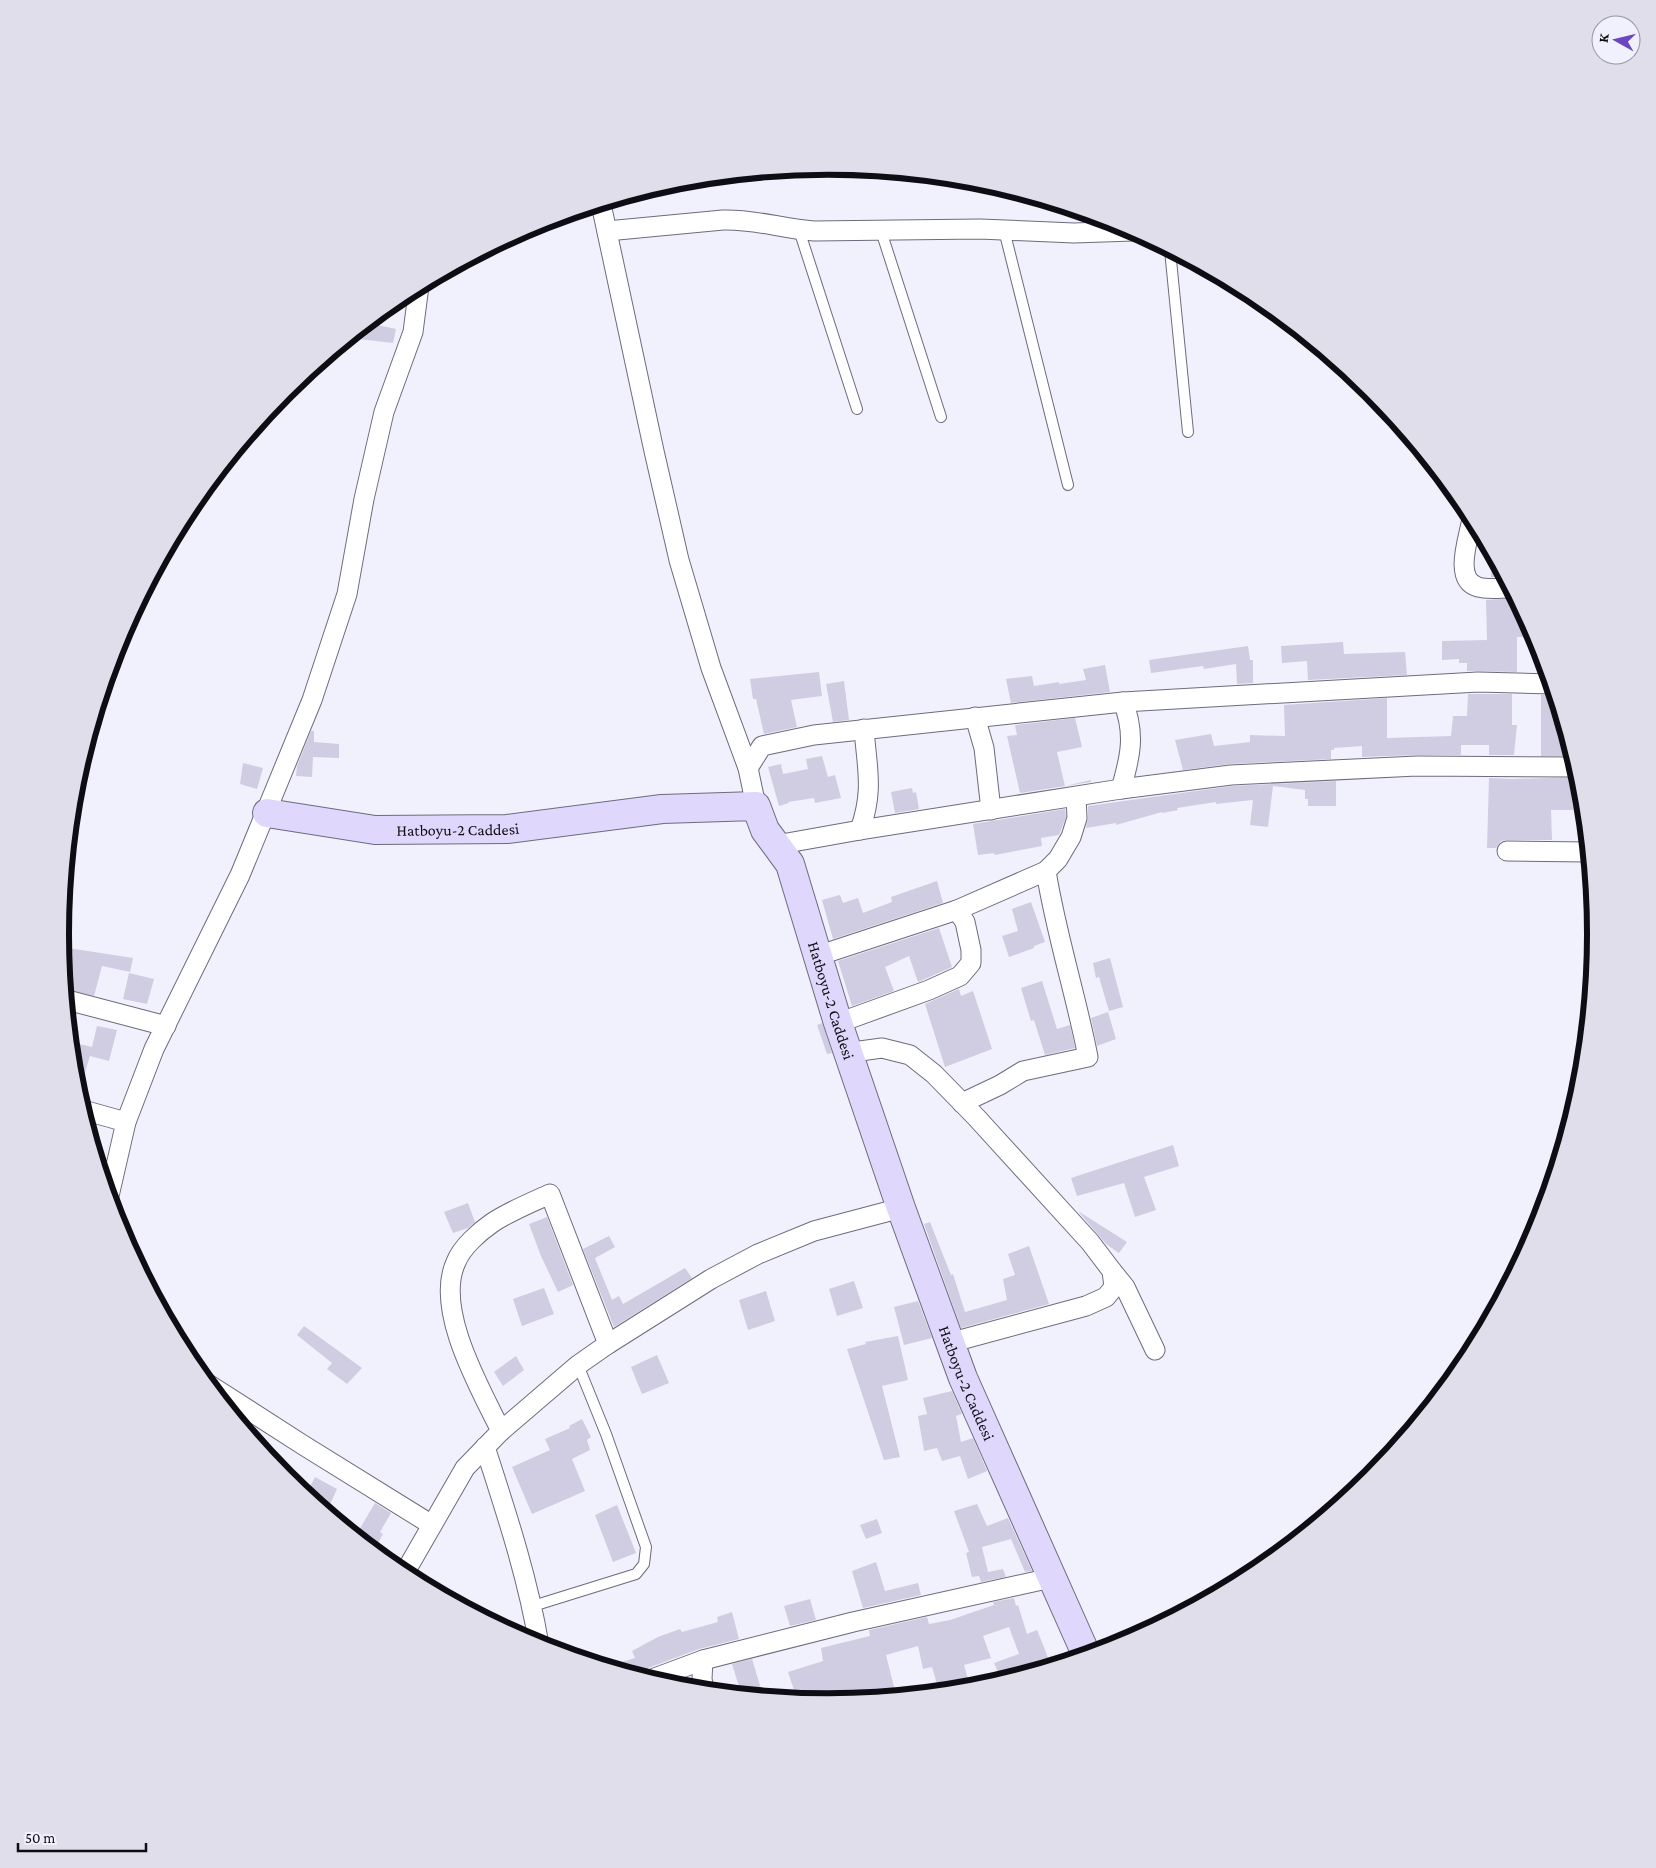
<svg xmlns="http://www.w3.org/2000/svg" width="1656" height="1868" viewBox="0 0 1656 1868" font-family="'Crimson Pro',serif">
  <rect width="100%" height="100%" fill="#f1f0fd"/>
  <!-- building -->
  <g fill="#d0cde2">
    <path d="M368,323L396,329L393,343L350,338Z"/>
    <path d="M1492,555L1502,573L1504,577H1491Z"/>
    <path d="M1515,598L1536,637H1517V672L1467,671V663H1459V659L1442,660V641L1487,640L1486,600Z"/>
    <path d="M1343,642L1344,654L1405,652L1407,675L1308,680L1307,661L1282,663L1281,646Z"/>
    <path d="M1248,646L1250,660H1253V683L1237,684L1236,664L1204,669L1203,666L1151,673L1149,660Z"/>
    <path d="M1105,665L1110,692L1011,703L1006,679L1032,676L1034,686L1059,682V684L1086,680L1083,669Z"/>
    <path d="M819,672L822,696L791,700L797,727L764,734L756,699H753L750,679Z"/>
    <path d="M844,681L849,720L833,722L826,684Z"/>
    <path d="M1468,694H1512V725H1517L1514,755H1489V745H1461V755H1416L1362,757V746L1334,748V750H1331V759L1230,764L1183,770L1175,740L1211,734L1214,746L1250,742V735L1285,736L1284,705L1387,698V738L1451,736L1453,716H1467Z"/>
    <path d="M1541,695H1554L1573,756H1541Z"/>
    <path d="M1075,718L1082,747L1057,752L1065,786L1091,780V782L1020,793L1007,736L1017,735L1015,725Z"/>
    <path d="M311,731H314V742L339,744V758L313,757L312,777L296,776L297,766Z"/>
    <path d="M822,756L828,777L835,775L841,798L815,803L814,798L788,802L789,803L779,806L768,767L781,764L783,774L808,769L806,759Z"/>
    <path d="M243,763L263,768L257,789L240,784Z"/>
    <path d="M1579,777L1582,796H1579L1578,810H1551L1552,840H1507L1501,841L1496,848H1487L1489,778L1512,779Z"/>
    <path d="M1336,781V806H1308V799H1305V790L1273,786L1268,827L1250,825L1253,800L1216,804V802L1177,808L1178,810L1162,813V812L1116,825V823L1086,828L1088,818V806L1232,786Z"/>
    <path d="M912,788L913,793L916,792L919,809L895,813L891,792Z"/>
    <path d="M1065,809L1066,817L1059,835L1041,838L1042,846L995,855L994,853L978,855L973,824Z"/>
    <path d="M937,881L943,903L833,939L822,900L840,895L843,903L858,898L863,913L892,902L891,897Z"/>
    <path d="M1031,902L1045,942L1034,946V948L1009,957L1002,936L1018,931L1012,909Z"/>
    <path d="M939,928L952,967L918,982L909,956L885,967L894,991L852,1006L838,961Z"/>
    <path d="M68,948L133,958L130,972L102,966L94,996L65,989L63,968Z"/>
    <path d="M1110,958L1123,1007L1109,1011L1099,977L1096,978L1093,963Z"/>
    <path d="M129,973L154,979L147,1004L123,999Z"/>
    <path d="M1042,981L1057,1029L1070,1025L1075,1048L1045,1055L1034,1020L1031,1021L1021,988Z"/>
    <path d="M959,989L961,996L973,991L992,1049L945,1067L925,1004Z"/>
    <path d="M1108,1012L1116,1039L1097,1046L1091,1018Z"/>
    <path d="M822,1023L832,1053L827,1054L817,1025Z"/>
    <path d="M97,1026L117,1030L109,1061L90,1056L78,1095L75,1084L71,1042L92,1047Z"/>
    <path d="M1173,1145L1179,1166L1144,1177L1156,1210L1135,1217L1124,1183L1077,1196L1071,1178Z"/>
    <path d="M468,1203L475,1222L468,1228L453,1233L444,1212Z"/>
    <path d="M1078,1211L1127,1242L1119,1253L1106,1244Z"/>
    <path d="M547,1217L573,1285L558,1292L541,1256L529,1224Z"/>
    <path d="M930,1222L951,1275L953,1274L965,1312L1007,1300L1003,1279L1015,1275L1008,1254L1029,1246L1049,1304L961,1328L924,1224Z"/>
    <path d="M609,1236L615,1247L595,1258L612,1300L619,1296L623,1304L685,1268L692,1278L614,1327L583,1249Z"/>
    <path d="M854,1281L863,1308L837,1316L829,1289Z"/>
    <path d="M544,1288L554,1314L522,1326L513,1299Z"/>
    <path d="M766,1291L775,1321L748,1330L739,1300Z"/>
    <path d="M918,1301L932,1338L904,1345L894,1307Z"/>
    <path d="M304,1326L362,1368L347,1384L327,1369L332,1363L297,1335Z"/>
    <path d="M898,1336L908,1380L882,1386L900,1457L884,1460L847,1349L866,1344L865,1342Z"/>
    <path d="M657,1355L669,1383L642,1394L631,1367Z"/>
    <path d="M516,1356L524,1370L503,1386L494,1372Z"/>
    <path d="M952,1391L962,1414L956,1416L961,1442L973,1438L987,1471L968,1479L960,1456L942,1461L937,1448L924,1451L918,1416L927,1414L923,1398Z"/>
    <path d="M582,1419L591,1437L587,1440L590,1450L572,1459L585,1491L532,1514L512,1467L550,1450L545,1439L570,1428L569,1426Z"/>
    <path d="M315,1477L337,1489L327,1511L306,1494Z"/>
    <path d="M375,1503L391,1513L380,1532L383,1534L374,1550L356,1535Z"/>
    <path d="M977,1504L987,1526L1008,1518L1032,1571L1025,1572L1011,1539L982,1547L988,1572L1003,1569L1006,1577L981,1582L979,1576L972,1577L966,1553L969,1552L954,1511Z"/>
    <path d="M617,1505L636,1553L613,1562L595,1515Z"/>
    <path d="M877,1519L882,1533L866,1539L860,1525Z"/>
    <path d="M876,1562L885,1591L918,1583L921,1595L863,1608L852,1571Z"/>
    <path d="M1014,1598L1016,1606L1018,1605L1027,1634L1037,1630L1051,1665L1025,1673L1024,1671L1001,1679L994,1663L1019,1654L1009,1627L983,1636L991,1658L964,1665L970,1686L939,1691L932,1667L923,1669L918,1646L886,1655L896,1695L828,1702L797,1699L788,1672L823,1661L821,1648L870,1636L869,1630L927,1617L929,1624L950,1620L994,1605L993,1602Z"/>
    <path d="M810,1599L816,1620L790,1626L784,1606Z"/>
    <path d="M732,1612L739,1639L699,1649L648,1668L641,1676L608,1666L635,1658L632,1651L658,1637L680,1629L682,1632L718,1622L717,1617Z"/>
    <path d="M752,1659L753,1662L763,1696L741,1693L732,1664Z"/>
  </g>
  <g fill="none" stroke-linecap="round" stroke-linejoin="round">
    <!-- lane casing -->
    <g stroke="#6d6b7d" stroke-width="12">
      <g id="lane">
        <path d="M799,230L857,409"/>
        <path d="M1004,230L1068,485"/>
        <path d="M881,231L941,417"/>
        <path d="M1170,250L1188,432"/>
        <path d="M533,1606L636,1574L644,1564L646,1547L606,1434L578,1365"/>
      </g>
    </g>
    <!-- street casing -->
    <g stroke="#6d6b7d" stroke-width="21">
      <g id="street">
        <path d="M601,204L654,451L679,560L711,668L748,768L756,806"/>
        <path d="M607,231L723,220C756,219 783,229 814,231L980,229L1074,233L1133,231"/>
        <path d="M1472,518C1470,535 1452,580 1478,587C1488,590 1500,588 1510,588"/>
        <path d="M975,717L984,748L991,810"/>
        <path d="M748,768L762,746L814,735L1123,702L1478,682L1551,684"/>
        <path d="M1121,789C1130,758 1136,734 1123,702"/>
        <path d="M860,830C874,790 867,769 864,729"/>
        <path d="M776,845L860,830L1121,789L1231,775L1417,766L1576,767"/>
        <path d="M1507,851L1588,852"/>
        <path d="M817,956L957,910"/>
        <path d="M67,1000L166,1026"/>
        <path d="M838,1023L929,990L960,976L971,963V950L965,922L957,910L1046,871L1058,859L1071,837L1077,818L1076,797"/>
        <path d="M850,1056L860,1051L882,1048L910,1055L934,1074L976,1117L1090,1242L1112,1271L1114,1287L1106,1297L1086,1306L949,1343"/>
        <path d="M962,1103L1000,1085L1023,1071L1088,1057C1076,995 1056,934 1046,871"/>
        <path d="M83,1110L126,1122"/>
        <path d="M109,1196L126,1122L154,1049L240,875L312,700L347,594L364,499L384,412L413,332L419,286"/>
        <path d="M1112,1271L1125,1287L1155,1350"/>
        <path d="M208,1384L303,1445L432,1525"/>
        <path d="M501,1431C480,1388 434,1309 456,1262C462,1247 479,1232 492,1223C510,1211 530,1203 550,1194L608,1344"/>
        <path d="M485,1447C506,1512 528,1578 539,1645"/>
        <path d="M404,1574L465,1468L501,1431L578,1365L608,1344L711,1279L758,1254L814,1231L901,1208"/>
        <path d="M703,1660L702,1679L704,1690"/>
        <path d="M652,1679L703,1660L853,1622L1051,1578"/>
      </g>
    </g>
    <!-- secondary casing -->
    <g stroke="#6d6b7d" stroke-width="30">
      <g id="secondary">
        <path id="s1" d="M267,813L375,830L507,829L662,809L756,806L765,830L790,864L838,1023L901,1208L963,1378L1086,1654"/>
      </g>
    </g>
    <!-- lane -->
    <use href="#lane" stroke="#fff" stroke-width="10"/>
    <!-- street -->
    <use href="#street" stroke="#fff" stroke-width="19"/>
    <!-- secondary -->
    <use href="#secondary" stroke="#e0d7fc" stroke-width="28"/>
  </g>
  <g text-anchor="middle" stroke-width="4" stroke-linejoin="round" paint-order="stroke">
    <!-- street labels -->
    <g font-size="16" fill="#0e0d14" stroke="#f1f0fd">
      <text dy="6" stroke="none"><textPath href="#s1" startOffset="192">Hatboyu-2 Caddesi</textPath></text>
      <text dy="6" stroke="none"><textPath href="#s1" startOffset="702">Hatboyu-2 Caddesi</textPath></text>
      <text dy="6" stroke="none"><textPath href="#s1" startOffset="1108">Hatboyu-2 Caddesi</textPath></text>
    </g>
  </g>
  <!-- crop -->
  <path d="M0 0H1656V1868H0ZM69 934a759 759 0 1 1 1518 0a759 759 0 1 1-1518 0Z" fill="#dfdeea" fill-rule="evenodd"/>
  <path fill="none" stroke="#0e0d14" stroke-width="6" d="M69 934a759 759 0 1 1 1518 0a759 759 0 1 1-1518 0Z"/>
  <!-- north arrow -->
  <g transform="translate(1616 40) rotate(278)"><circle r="24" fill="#f1f0fd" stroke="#9695a0"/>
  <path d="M0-4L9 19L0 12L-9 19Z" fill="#6a47c0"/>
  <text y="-8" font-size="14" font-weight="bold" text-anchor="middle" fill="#0e0d14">K</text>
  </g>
  <!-- scale -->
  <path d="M18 1843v8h128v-8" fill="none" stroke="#0e0d14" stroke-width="2.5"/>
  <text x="25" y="1843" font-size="15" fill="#0e0d14" stroke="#f1f0fd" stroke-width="4" paint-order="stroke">50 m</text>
</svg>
